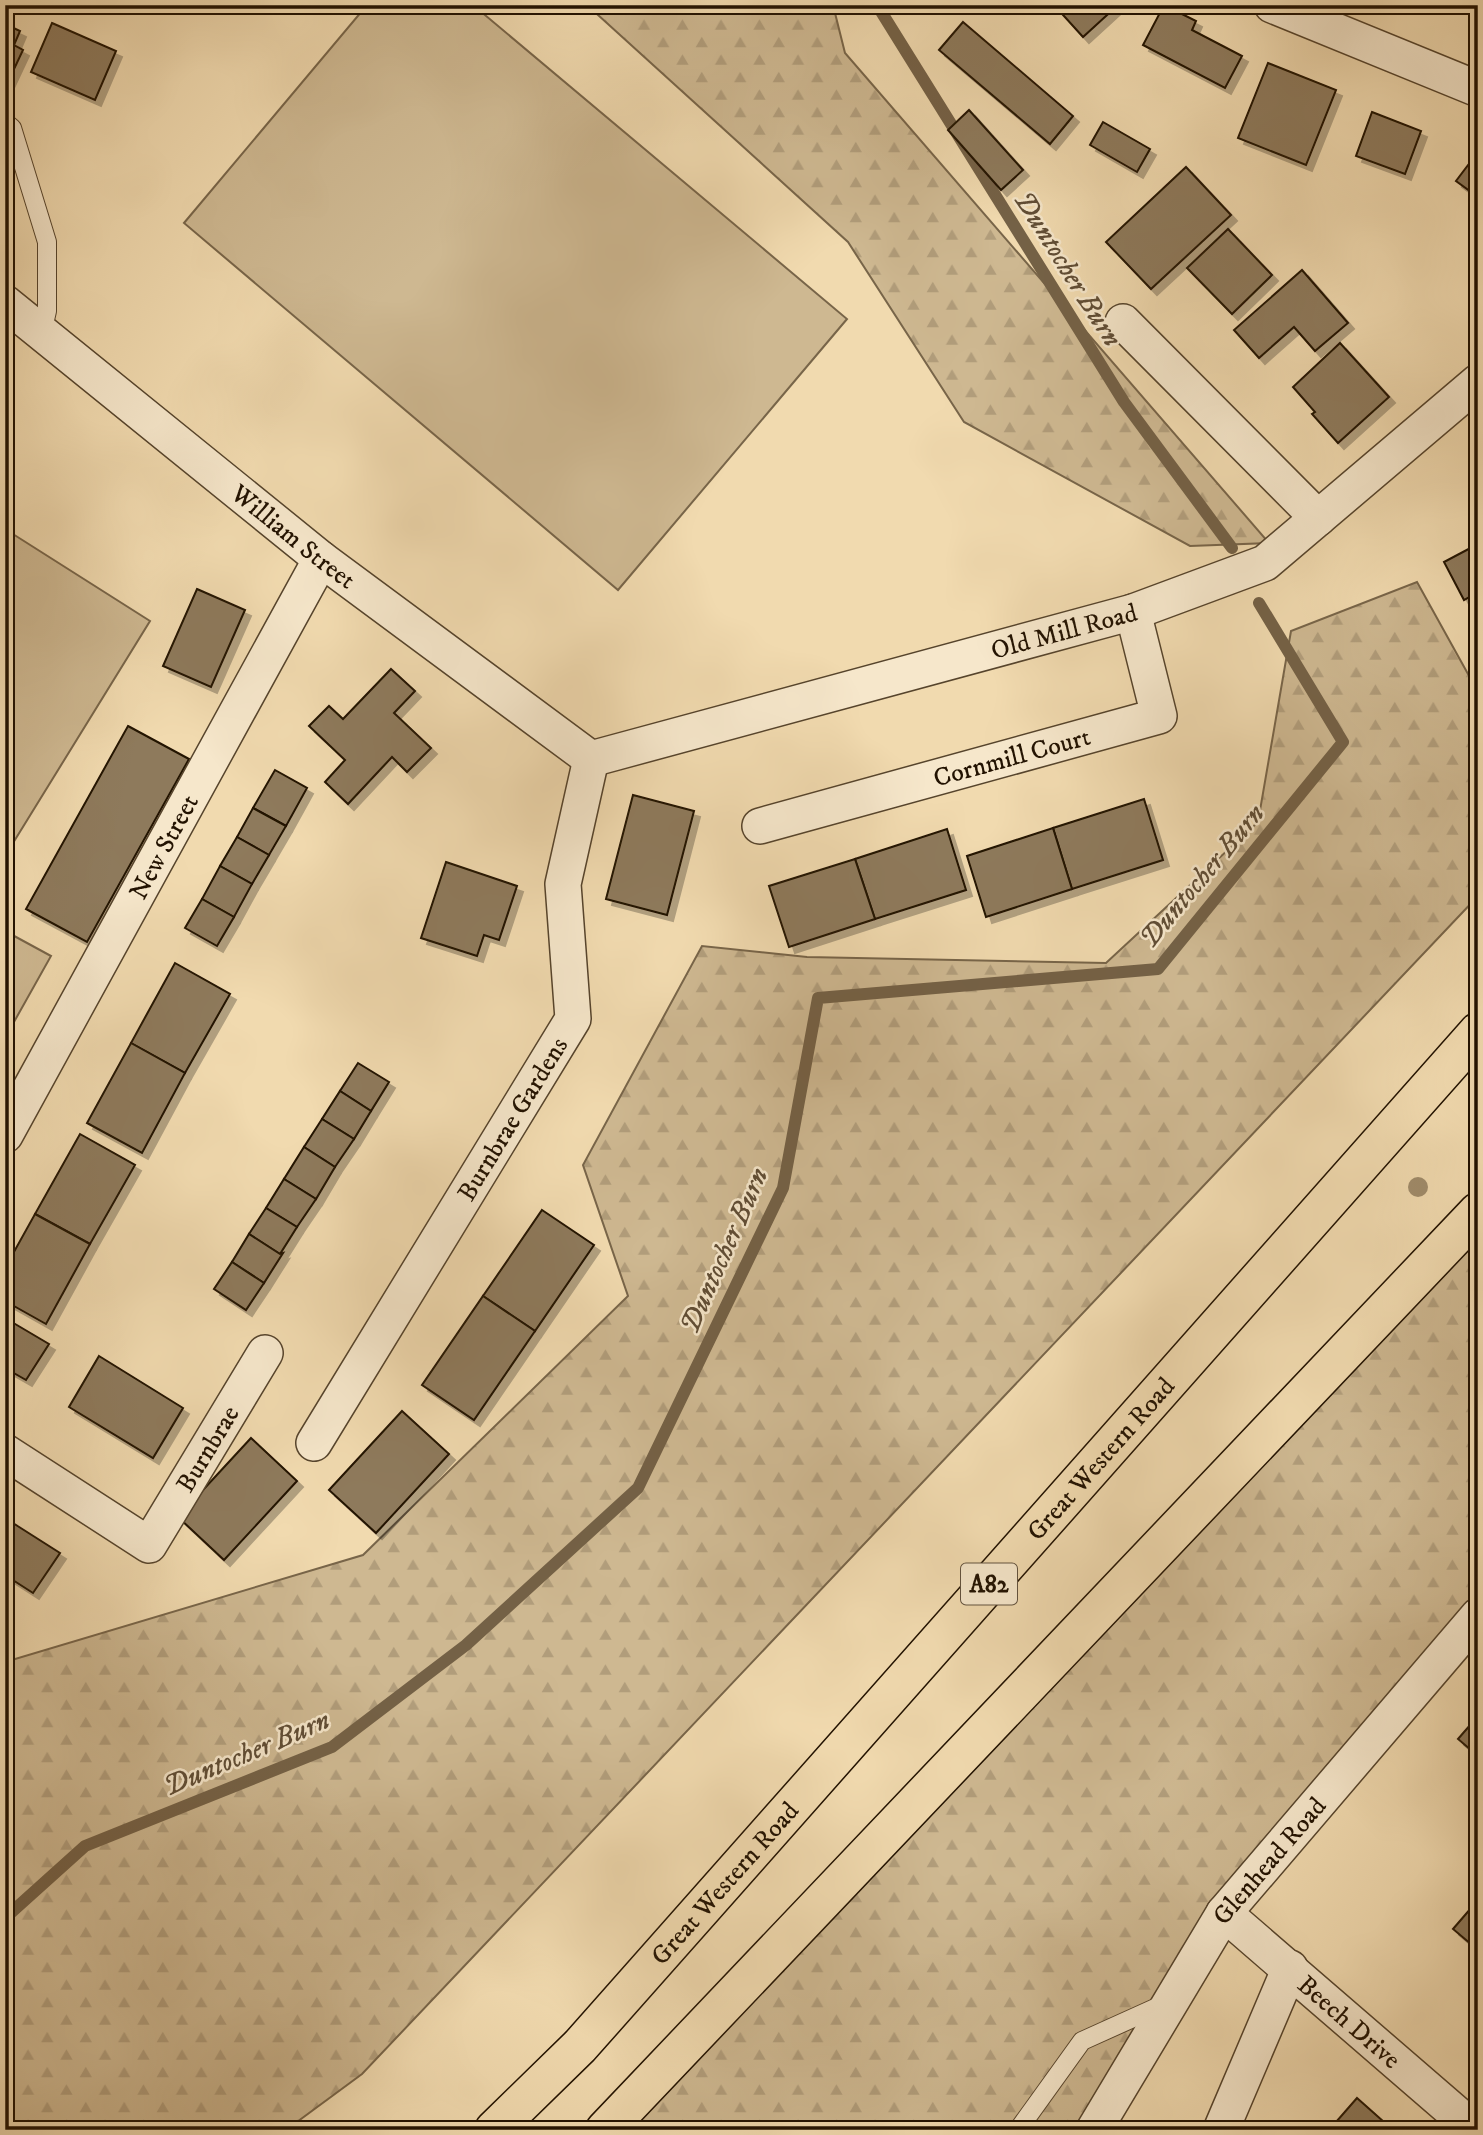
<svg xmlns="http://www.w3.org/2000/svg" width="1483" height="2135" viewBox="0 0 1483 2135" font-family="'IM FELL DW Pica',serif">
  <defs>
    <pattern id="forest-firs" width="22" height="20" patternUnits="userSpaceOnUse" patternTransform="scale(1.75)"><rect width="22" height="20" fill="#ceb891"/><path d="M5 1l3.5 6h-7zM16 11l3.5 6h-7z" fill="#b19d7b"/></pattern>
    <filter id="shadow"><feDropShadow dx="6" dy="6" stdDeviation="0" flood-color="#0004"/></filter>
  </defs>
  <rect width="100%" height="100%" fill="#f1daaf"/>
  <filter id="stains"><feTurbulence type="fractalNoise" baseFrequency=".00286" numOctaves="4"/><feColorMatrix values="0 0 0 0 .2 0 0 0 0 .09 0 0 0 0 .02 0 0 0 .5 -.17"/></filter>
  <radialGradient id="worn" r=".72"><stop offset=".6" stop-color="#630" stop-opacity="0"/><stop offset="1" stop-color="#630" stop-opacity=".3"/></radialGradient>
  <!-- forest -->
  <g fill="url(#forest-firs)" stroke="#786549" stroke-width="2">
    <path d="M587,5H833L845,53L1269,543L1190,546L964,422L848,242Z"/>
    <path d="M1417,582L1478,692V896L362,2074L286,2130H5V1662L363,1555L628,1296L583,1165L702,946L807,957L1106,963L1258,822L1291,631Z"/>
    <path d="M1478,1212V1616L1224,1913L1094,2130H605Z"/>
  </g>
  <!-- green -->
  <g fill="#ceb891" stroke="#786549" stroke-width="2">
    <path d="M367,5H473L847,319L618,590L184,223Z"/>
    <path d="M5,529L150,621L5,856Z"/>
    <path d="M5,931L51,956L5,1038Z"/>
  </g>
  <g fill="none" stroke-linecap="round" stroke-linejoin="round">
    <!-- stream -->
    <g stroke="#746146" stroke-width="12">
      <path d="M877,5L1124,402L1232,548"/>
      <path d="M5,1918L85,1846L332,1747L466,1645L638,1488L783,1188L818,998L1158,969L1343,742L1259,603"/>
    </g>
  </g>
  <!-- building -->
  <g fill="#8e7a5b" stroke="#221201" stroke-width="2" filter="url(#shadow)">
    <path d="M1054,5H1118L1083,37Z"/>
    <path d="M1164,5L1196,21L1192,30L1242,56L1225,88L1143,45Z"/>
    <path d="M963,22L1073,116L1050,144L939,50Z"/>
    <path d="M52,23L116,51L95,100L31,72Z"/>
    <path d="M5,24L20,31L14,45L23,50L7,84Z"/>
    <path d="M1268,63L1336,90L1306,165L1238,138Z"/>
    <path d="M969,110L1023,170L1001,190L948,130Z"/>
    <path d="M1372,112L1421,131L1405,174L1356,156Z"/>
    <path d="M1103,122L1150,149L1137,172L1090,145Z"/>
    <path d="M1478,152V197L1456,181Z"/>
    <path d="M1186,167L1231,215L1151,289L1106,242Z"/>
    <path d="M1228,229L1272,275L1232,314L1187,268Z"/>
    <path d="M1302,270L1348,323L1315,351L1294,327L1259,358L1234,330Z"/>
    <path d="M1340,343L1389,397L1338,443L1312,414L1315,412L1293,387Z"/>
    <path d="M1478,544V592L1464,600L1444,562Z"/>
    <path d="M197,589L245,610L211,687L163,666Z"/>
    <path d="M391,669L415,691L394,713L431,748L407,772L392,757L348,804L325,782L345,760L309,726L329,706L343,719Z"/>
    <path d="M128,726L189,759L87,942L26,909Z"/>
    <path d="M275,770L307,788L286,826L253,808Z"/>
    <path d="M633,795L694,811L667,915L606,899Z"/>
    <path d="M1144,799L1163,860L1072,889L1053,828Z"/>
    <path d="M253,808L286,826L269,855L237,837Z"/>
    <path d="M1053,828L1072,889L986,917L967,856Z"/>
    <path d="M947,829L966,890L875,919L855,859Z"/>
    <path d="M237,837L269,855L252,884L220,866Z"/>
    <path d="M855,859L875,919L789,947L769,886Z"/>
    <path d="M446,862L517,886L499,940L484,935L477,956L421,938Z"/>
    <path d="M220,866L252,884L234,917L202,899Z"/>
    <path d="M202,899L234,917L217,946L185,928Z"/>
    <path d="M175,963L230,994L185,1073L131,1043Z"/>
    <path d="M131,1043L185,1073L142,1153L87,1123Z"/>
    <path d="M358,1063L389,1082L371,1111L340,1091Z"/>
    <path d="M340,1091L371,1111L354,1139L322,1119Z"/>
    <path d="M322,1119L354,1139L335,1167L304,1147Z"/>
    <path d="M80,1134L135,1165L90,1244L35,1214Z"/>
    <path d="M304,1147L335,1167L316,1199L284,1179Z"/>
    <path d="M284,1179L316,1199L297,1227L266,1208Z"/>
    <path d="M266,1208L297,1227L280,1254L249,1234Z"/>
    <path d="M542,1210L594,1245L535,1331L483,1296Z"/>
    <path d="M35,1214L90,1244L46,1324L5,1301V1268Z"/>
    <path d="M249,1234L280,1254L283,1253L264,1283L232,1262Z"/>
    <path d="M232,1262L264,1283L246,1310L214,1289Z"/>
    <path d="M483,1296L535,1331L474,1420L422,1385Z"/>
    <path d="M5,1318L49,1344L26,1380L5,1368Z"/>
    <path d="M99,1356L183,1408L153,1458L69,1407Z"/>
    <path d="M402,1411L449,1454L376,1533L329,1490Z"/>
    <path d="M251,1438L297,1481L224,1560L178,1517Z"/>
    <path d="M5,1518L60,1553L33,1593L5,1575Z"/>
    <path d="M1478,1716V1756L1458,1739Z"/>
    <path d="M1478,1900V1950L1453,1929Z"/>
    <path d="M1357,2098L1393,2130H1329Z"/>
  </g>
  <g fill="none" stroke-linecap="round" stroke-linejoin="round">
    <!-- lane casing -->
    <g stroke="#56442c" stroke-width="20">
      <g id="lane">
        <path d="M5,122L12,128L47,242V311L42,333"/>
        <path d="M1018,2130L1082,2041L1164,2004"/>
      </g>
    </g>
    <!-- street casing -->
    <g stroke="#56442c" stroke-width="38">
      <g id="street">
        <path d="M1272,5L1478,89"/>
        <path id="s1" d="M5,303L321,559L591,759"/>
        <path d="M1123,322L1318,518"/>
        <path id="s2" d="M591,759L1133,612L1265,563L1478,382"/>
        <path id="s3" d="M760,826L1159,716L1133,612"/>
        <path id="s4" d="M5,1135L321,559"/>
        <path id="s5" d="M314,1443L573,1019L563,884L591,759"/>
        <path id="s6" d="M5,1452L149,1545L265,1353"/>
        <path id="s7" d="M1224,1913L1475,2130"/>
        <path id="s8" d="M1094,2130L1224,1913L1478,1616"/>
        <path d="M1221,2130L1290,1968"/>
      </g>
    </g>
    <!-- primary casing -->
    <g stroke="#221201" stroke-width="41">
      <g id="primary">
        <path id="s9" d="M494,2130L580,2046L1478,1032"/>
        <path d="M605,2130L1478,1212"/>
      </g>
    </g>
    <!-- lane -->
    <use href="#lane" stroke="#f6e7cb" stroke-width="18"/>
    <!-- street -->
    <use href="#street" stroke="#f6e7cb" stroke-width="35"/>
    <!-- primary -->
    <use href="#primary" stroke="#f1daaf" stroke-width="38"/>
  </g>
  <!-- trees -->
  <circle fill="#a08c6b" cx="1418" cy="1187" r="10"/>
  <g text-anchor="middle" stroke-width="5" stroke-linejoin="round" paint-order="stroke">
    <!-- shield labels -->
    <rect fill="#f6e7cb" stroke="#62523e" stroke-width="2" x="961" y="1563.5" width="56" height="41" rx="5"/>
    <g font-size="24" font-weight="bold" fill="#221201">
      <text x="989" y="1592">A82</text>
    </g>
    <!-- street labels -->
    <g font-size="26" fill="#221201" stroke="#f6e7cb">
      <text dy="9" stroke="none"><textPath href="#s1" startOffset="371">William Street</textPath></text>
      <text dy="9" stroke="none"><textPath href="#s2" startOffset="490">Old Mill Road</textPath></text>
      <text dy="9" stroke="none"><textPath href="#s3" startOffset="261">Cornmill Court</textPath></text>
      <text dy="9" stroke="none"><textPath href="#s4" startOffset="329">New Street</textPath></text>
      <text dy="9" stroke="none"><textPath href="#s5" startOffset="380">Burnbrae Gardens</textPath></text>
      <text dy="9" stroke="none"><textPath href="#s6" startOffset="284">Burnbrae</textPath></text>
      <text dy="9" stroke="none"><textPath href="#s9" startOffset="905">Great Western Road</textPath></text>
      <text dy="9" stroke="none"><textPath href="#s8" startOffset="322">Glenhead Road</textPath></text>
      <text dy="9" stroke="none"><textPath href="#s9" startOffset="338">Great Western Road</textPath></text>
      <text dy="9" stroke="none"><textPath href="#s7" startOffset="166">Beech Drive</textPath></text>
    </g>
    <!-- water labels -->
    <g font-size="28" font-style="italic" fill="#604d35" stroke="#f6e7cb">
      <text transform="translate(1069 268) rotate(58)" y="10">Duntocher Burn</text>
      <text transform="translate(1201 875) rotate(-50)" y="10">Duntocher Burn</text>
      <text transform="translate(723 1250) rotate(-66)" y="10">Duntocher Burn</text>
      <text transform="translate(246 1752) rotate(-23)" y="10">Duntocher Burn</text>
    </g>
  </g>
  <!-- margin -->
  <rect width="1483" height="2135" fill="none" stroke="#f1daaf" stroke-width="28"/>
  <rect x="7" y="7" width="1469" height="2121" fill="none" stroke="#221201" stroke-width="3.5"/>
  <rect x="14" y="14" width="1455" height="2107" fill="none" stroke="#221201" stroke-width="2"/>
  <rect width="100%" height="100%" filter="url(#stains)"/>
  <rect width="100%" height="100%" fill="url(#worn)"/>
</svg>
